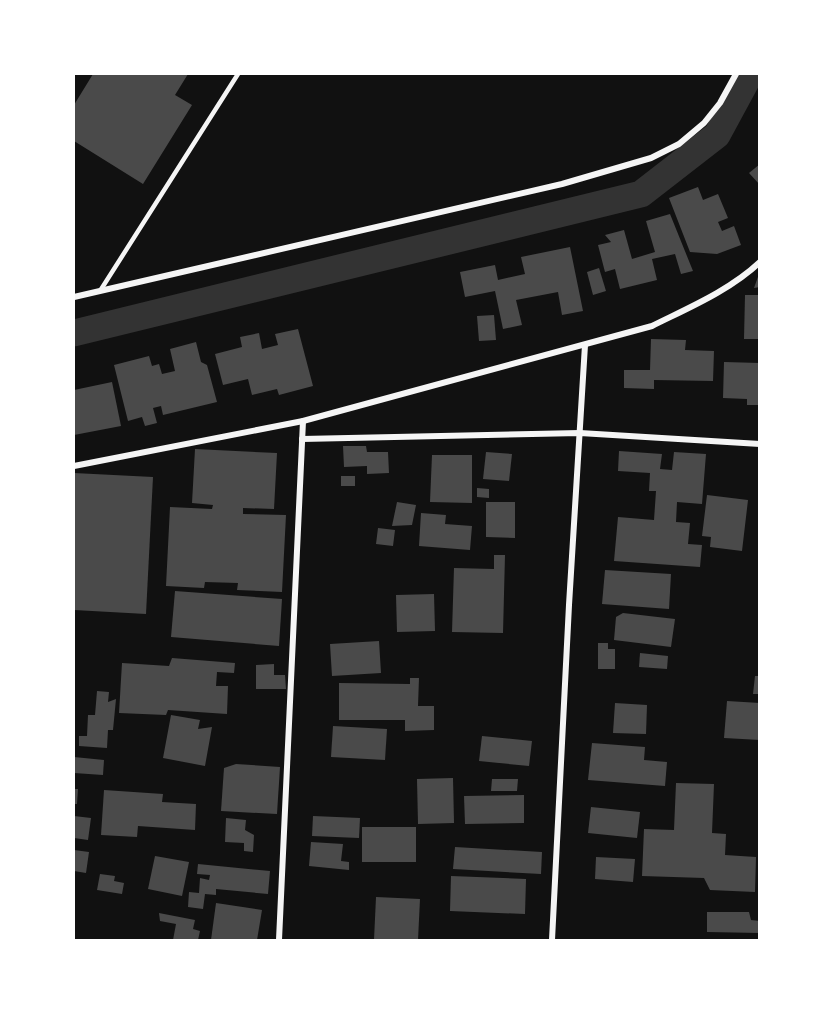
<svg xmlns="http://www.w3.org/2000/svg" width="833" height="1014" viewBox="0 0 833 1014" font-family="'Alegreya Sans',sans-serif">
  <rect width="100%" height="100%" fill="#111"/>
  <g fill="none" stroke-linecap="round" stroke-linejoin="round">
    <!-- canal -->
    <path stroke="#333" stroke-width="27" d="M74,333L641,194L717,135L750,74"/>
  </g>
  <!-- building -->
  <g fill="#4a4a4a">
    <path d="M93,74H188L175,95L192,105L143,184L74,141V105Z"/>
    <path d="M760,164V185L749,173Z"/>
    <path d="M698,187L703,200L718,194L728,218L718,222L722,231L734,226L741,245L717,254L690,252L669,198Z"/>
    <path d="M670,214L693,271L681,274L675,254L652,259L657,280L620,289L615,269L605,272L598,245L611,242L605,235L624,230L632,259L655,252L646,221Z"/>
    <path d="M570,247L583,311L562,315L558,292L516,300L522,325L503,329L495,291L465,297L460,272L495,265L498,280L525,274L521,257Z"/>
    <path d="M599,268L606,291L593,295L587,272Z"/>
    <path d="M759,274L760,287L754,288Z"/>
    <path d="M745,295H760V339H744Z"/>
    <path d="M494,315L496,340L479,341L477,316Z"/>
    <path d="M298,329L313,386L279,395L277,389L252,395L248,379L223,385L215,354L242,347L240,337L259,333L262,349L278,345L275,334Z"/>
    <path d="M651,339L686,340L685,350L714,351L713,381L654,380V389L624,388V370H650Z"/>
    <path d="M196,342L201,362L207,365L217,402L163,415L161,406L153,408L157,423L145,426L142,417L128,421L114,365L149,356L152,366L159,364L162,374L175,371L170,349Z"/>
    <path d="M724,362L760,363V375L758,374L760,405H747V399L723,398Z"/>
    <path d="M112,382L121,426L74,435V390Z"/>
    <path d="M343,446H366L367,452H388L389,473L367,474V466L344,467Z"/>
    <path d="M195,449L277,453L274,509L243,508V514L286,515L282,592L237,590L238,583L205,582L204,588L166,586L170,507L212,509L213,505L192,503Z"/>
    <path d="M619,451L662,454L660,469L672,470L674,452L706,454L702,504L677,502L676,522L690,523L688,544L702,545L700,567L614,561L618,517L654,520L656,491H649L650,473L618,471Z"/>
    <path d="M486,452L512,454L509,481L483,479Z"/>
    <path d="M432,455H472V503L430,502Z"/>
    <path d="M74,473L153,477L146,614L74,610Z"/>
    <rect x="341" y="476" width="14" height="10"/>
    <path d="M477,488L489,489V498L477,497Z"/>
    <path d="M707,495L748,500L742,551L710,547L711,537L702,536Z"/>
    <path d="M397,502L416,505L412,525L392,526Z"/>
    <path d="M486,502H515V538L486,537Z"/>
    <path d="M421,513L446,515L445,524L472,526L470,550L419,546Z"/>
    <path d="M378,528L395,530L393,546L376,544Z"/>
    <path d="M494,555H505L503,633L452,632L454,568L494,569Z"/>
    <path d="M605,570L671,574L669,609L602,604Z"/>
    <path d="M175,591L282,599L279,646L171,637Z"/>
    <path d="M434,594L435,631L397,632L396,595Z"/>
    <path d="M623,613L675,619L671,647L614,640L616,617Z"/>
    <path d="M379,641L381,673L332,676L330,644Z"/>
    <path d="M598,643H608V649H615V669H598Z"/>
    <path d="M640,653L668,656L667,669L639,667Z"/>
    <path d="M172,658L235,663L234,673L217,672L216,686H228L227,714L168,710L166,715L119,713L122,663L169,666Z"/>
    <path d="M274,664V675H285L286,689H256V665Z"/>
    <path d="M755,676H760V694H753Z"/>
    <path d="M410,678H419L418,706H434V730L405,731V720H339V683L410,684Z"/>
    <path d="M97,691L109,692L108,702L116,699L113,730H108L107,748L79,746V736H87L88,715H95Z"/>
    <path d="M727,701L760,703V740L724,738Z"/>
    <path d="M615,703L647,705L646,734L613,733Z"/>
    <path d="M171,715L200,720L198,729L212,727L205,766L163,758Z"/>
    <path d="M333,726L387,729L385,760L331,757Z"/>
    <path d="M482,736L532,741L529,766L479,761Z"/>
    <path d="M592,743L645,747L644,760L667,762L665,786L588,780Z"/>
    <path d="M74,757L104,760L103,775L74,773Z"/>
    <path d="M236,764L280,767L277,814L221,811L224,768Z"/>
    <path d="M453,778L454,823L418,824L417,779Z"/>
    <path d="M492,779H518L517,791H491Z"/>
    <path d="M676,783L714,784L712,833L726,834L725,855L756,857L755,892L710,890L704,878L642,876L644,829L674,830Z"/>
    <path d="M74,789H78L77,804H74Z"/>
    <path d="M104,790L163,794L162,802L196,804L195,830L138,826L137,837L101,835Z"/>
    <path d="M524,795V823L465,824L464,796Z"/>
    <path d="M591,807L640,812L637,838L588,833Z"/>
    <path d="M74,816L91,818L88,840L74,838Z"/>
    <path d="M313,816L360,818L359,838L312,836Z"/>
    <path d="M226,818L246,820L245,830L254,835L253,852L244,851V843L225,842Z"/>
    <rect x="362" y="827" width="54" height="35"/>
    <path d="M311,842L343,844L341,861L349,862V870L309,866Z"/>
    <path d="M455,847L542,852L541,874L453,869Z"/>
    <path d="M74,850L89,852L86,873L74,871Z"/>
    <path d="M155,856L189,862L182,896L148,889Z"/>
    <path d="M596,857L635,859L633,882L595,879Z"/>
    <path d="M198,864L270,871L268,894L216,889V895L205,894L203,909L188,907L189,892L199,893L200,878L209,880L210,875L197,874Z"/>
    <path d="M100,874L115,876L114,881L124,883L122,894L97,890Z"/>
    <path d="M451,876L526,879L525,914L450,911Z"/>
    <path d="M376,897L420,899L418,940H374Z"/>
    <path d="M216,903L262,910L257,940H211Z"/>
    <path d="M707,912H749L751,920L760,921V933L707,932Z"/>
    <path d="M159,913L195,920L193,929L200,931L198,940H173L176,924L160,921Z"/>
  </g>
  <g fill="none" stroke-linecap="round" stroke-linejoin="round">
    <!-- service -->
    <path stroke="#f5f5f5" stroke-width="4.5" d="M100,291L238,74"/>
    <!-- minor -->
    <g stroke="#f5f5f5" stroke-width="6">
      <path d="M74,297L562,184L651,158L679,144L704,123L720,103L736,74"/>
      <path d="M302,439L580,433L760,444"/>
      <path d="M74,466L303,421L652,326C688,308 729,291 760,262"/>
      <path d="M279,940L303,421"/>
      <path d="M552,940L569,605L585,345"/>
    </g>
  </g>
  <!-- border -->
  <rect width="833" height="1014" fill="none" stroke="#ffffff" stroke-width="150"/>
</svg>
